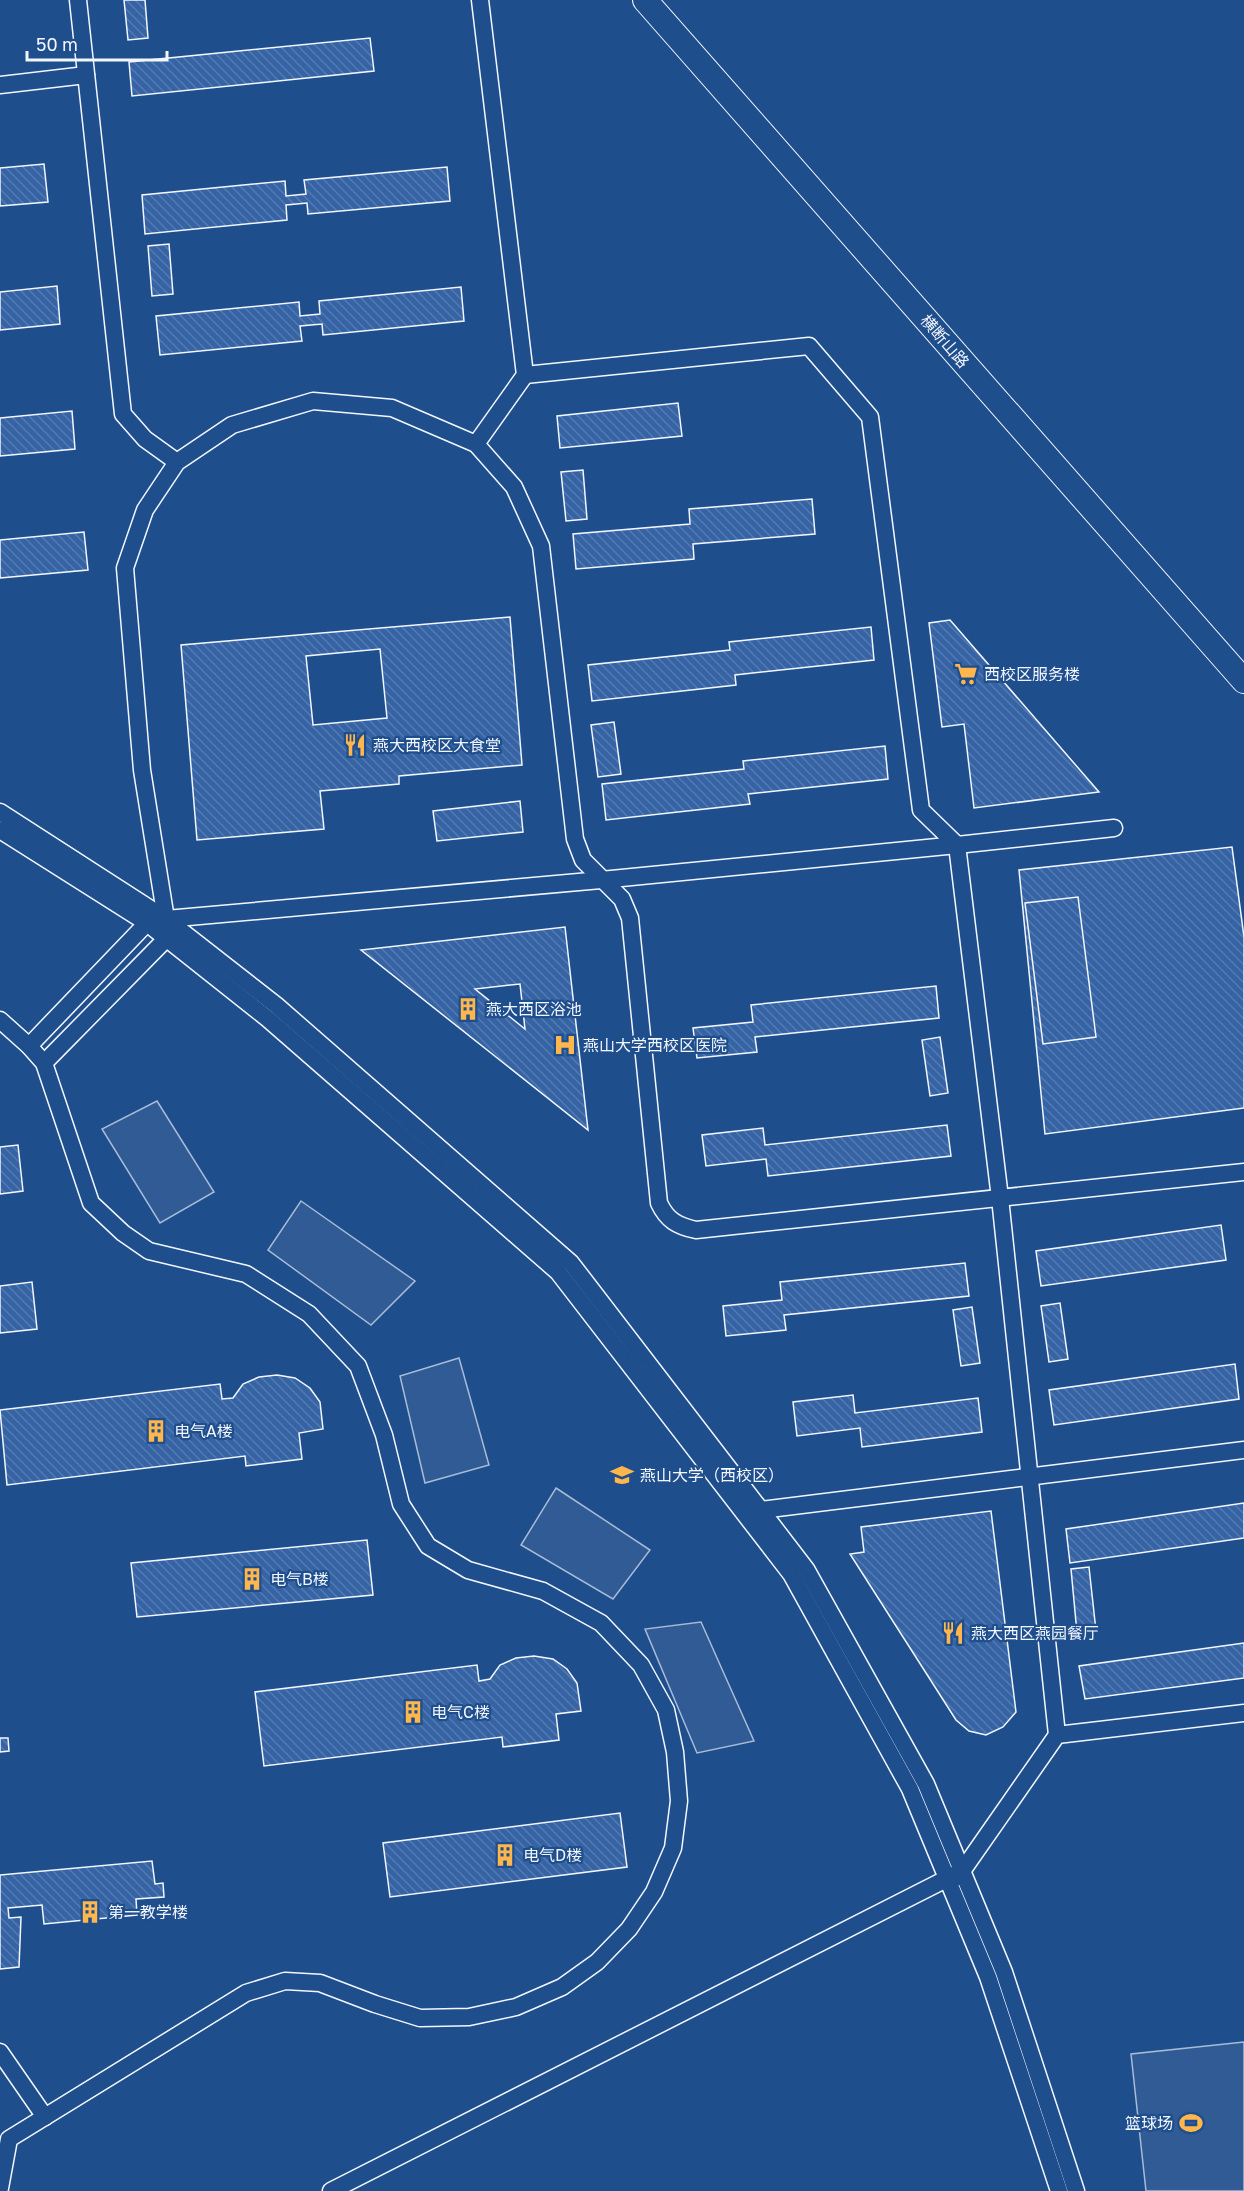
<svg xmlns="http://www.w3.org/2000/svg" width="1244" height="2191" viewBox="0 0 1244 2191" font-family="'Golos Text','Noto Sans SC',sans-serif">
  <defs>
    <pattern id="building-back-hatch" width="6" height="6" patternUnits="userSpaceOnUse" patternTransform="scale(1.5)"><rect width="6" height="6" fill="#3563a3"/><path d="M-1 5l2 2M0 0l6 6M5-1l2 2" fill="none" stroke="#537ab1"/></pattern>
  </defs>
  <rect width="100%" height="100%" fill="#1f4e8c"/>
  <!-- built -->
  <g fill="#305b95" stroke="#a8bbd7" stroke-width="1.5">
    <path d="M157,1101L214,1192L160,1223L102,1129Z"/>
    <path d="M301,1201L415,1281L371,1325L268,1250Z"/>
    <path d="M459,1358L489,1465L425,1483L400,1376Z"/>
    <path d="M556,1488L650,1550L613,1599L521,1545Z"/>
    <path d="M701,1622L754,1741L697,1753L645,1629Z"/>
    <path d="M1244,2042V2191H1146L1131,2054Z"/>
  </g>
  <!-- building -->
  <g fill="url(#building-back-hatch)" stroke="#f2f6ff" stroke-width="1.5" fill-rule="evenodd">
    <path d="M124,0H145L148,38L128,40Z"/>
    <path d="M370,38L374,71L132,96L129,62Z"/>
    <path d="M44,164L48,202L0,206V168Z"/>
    <path d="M447,167L450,201L308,214L307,203L286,205L287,220L145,234L142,195L285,181L286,196L306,194L304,180Z"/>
    <path d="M169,244L173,294L152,296L148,246Z"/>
    <path d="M57,286L60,324L0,330V292Z"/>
    <path d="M461,287L464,321L323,335L322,324L300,326L302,341L160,355L156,316L299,302L300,316L320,314L319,301Z"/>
    <path d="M678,403L682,436L560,448L557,416Z"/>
    <path d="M72,411L75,449L0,456V418Z"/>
    <path d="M583,470L587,519L566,521L561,472Z"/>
    <path d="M812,499L815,534L693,544L694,559L576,569L573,534L690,524L689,509Z"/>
    <path d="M84,532L88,570L0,578V540Z"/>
    <path d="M510,617L522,765L399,776V784L320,791L324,829L197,840L181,645ZM380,649L387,718L313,725L306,656Z"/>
    <path d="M950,620L1099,792L974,808L964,724L942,727L929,623Z"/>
    <path d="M871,627L874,660L735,675L736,685L592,701L588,665L730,650L729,642Z"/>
    <path d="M614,722L621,774L598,777L591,725Z"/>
    <path d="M885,746L888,779L748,794L750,804L606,820L602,784L744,769L743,761Z"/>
    <path d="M520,801L523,832L437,841L433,811Z"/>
    <path d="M1232,847L1244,937V1108L1045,1134L1019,870Z"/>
    <path d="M1078,897L1096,1037L1043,1044L1025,903Z"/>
    <path d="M565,927L588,1130L361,950ZM520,984L525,1029L475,989Z"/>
    <path d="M936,986L939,1018L755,1037L757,1052L697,1058L693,1028L753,1022L751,1005Z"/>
    <path d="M940,1037L948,1093L930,1096L922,1040Z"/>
    <path d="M947,1125L951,1156L768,1176L766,1159L706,1166L702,1135L763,1128L765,1145Z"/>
    <path d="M18,1145L23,1191L0,1194V1147Z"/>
    <path d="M1221,1225L1226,1260L1041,1286L1036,1251Z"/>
    <path d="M965,1263L969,1296L784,1315L786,1330L726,1336L723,1306L782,1300L780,1282Z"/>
    <path d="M32,1282L37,1329L0,1333V1286Z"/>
    <path d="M1060,1303L1068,1359L1049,1362L1041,1306Z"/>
    <path d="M972,1307L980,1363L961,1366L953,1310Z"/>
    <path d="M1235,1364L1239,1399L1054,1425L1049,1390Z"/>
    <path d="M277,1375L295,1378L310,1388L320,1402L323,1429L299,1433L302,1459L246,1466L245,1456L7,1485L0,1410L220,1384L222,1399L233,1398L243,1384L259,1377Z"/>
    <path d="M853,1395L855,1413L978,1398L982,1432L862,1447L860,1428L797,1436L793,1402Z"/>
    <path d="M1244,1503V1538L1070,1563L1066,1529Z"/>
    <path d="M991,1511L1016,1712L1003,1727L986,1735L969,1731L956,1720L850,1554L864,1552L861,1527Z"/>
    <path d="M367,1540L373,1595L137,1617L131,1563Z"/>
    <path d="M1089,1567L1096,1631L1077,1633L1071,1569Z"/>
    <path d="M1244,1643V1678L1085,1699L1079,1666Z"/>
    <path d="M534,1656L553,1659L567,1669L577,1683L581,1711L556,1714L559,1740L503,1747L502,1737L264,1766L255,1692L477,1665L479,1681L490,1679L500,1665L516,1658Z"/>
    <path d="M0,1738H8L9,1751L0,1752Z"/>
    <path d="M620,1813L627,1867L390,1897L383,1843Z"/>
    <path d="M152,1861L155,1884L163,1883L164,1897L136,1899L137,1915L44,1924L42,1905L8,1908L9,1918L21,1917L19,1967L0,1969V1875Z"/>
  </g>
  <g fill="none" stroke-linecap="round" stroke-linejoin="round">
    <!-- minor casing -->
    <g stroke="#f2f6ff" stroke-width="19">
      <g id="minor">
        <path d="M78,0L123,414L145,439L177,462"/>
        <path d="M0,85L86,75"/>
        <path d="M525,375L809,346L870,417L921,810L957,845L1000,1198L1057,1735"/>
        <path d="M476,444L525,375L480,0"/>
        <path d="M0,812L166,919L276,1005L571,1263L806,1569L926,1784L1004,1972L1076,2191"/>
        <path d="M0,830L147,923L268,1019L558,1272L791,1574L910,1789L988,1977L1059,2191"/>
        <path d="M0,1020L29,1046L44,1063L91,1203L123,1233L149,1251L246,1274L309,1314L358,1366L384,1435L401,1504L428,1546L468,1570L543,1591L601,1623L641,1665L666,1710L675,1752L679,1801L673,1848L654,1892L629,1929L597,1962L562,1987L516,2007L469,2017L420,2018L375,2004L320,1983L285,1981L246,1993L9,2139L0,2188"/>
        <path d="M29,1046L147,923L166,919L601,880L957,845L1114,828"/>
        <path d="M44,1063L166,939V919L142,770L125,568L145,510L177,462L232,425L313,401L392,408L476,444L514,487L541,546L575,839L583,860L622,899L630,918L659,1203C667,1220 677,1226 696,1230L1244,1172"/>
        <path d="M755,1514L761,1510L1244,1450"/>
        <path d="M958,1877L1057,1735L1244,1713"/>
        <path d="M0,2052L45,2117"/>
        <path d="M331,2191L956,1874"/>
      </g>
    </g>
    <!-- secondary casing -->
    <g stroke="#f2f6ff" stroke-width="26">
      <path id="secondary" d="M645,0L1244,681"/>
    </g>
    <!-- minor -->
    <use href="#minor" stroke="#1f4e8c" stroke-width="16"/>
    <!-- secondary -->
    <use href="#secondary" stroke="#1f4e8c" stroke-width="24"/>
  </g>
  <!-- icons -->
  <defs>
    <g id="supermarket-bare" transform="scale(1.8)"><path d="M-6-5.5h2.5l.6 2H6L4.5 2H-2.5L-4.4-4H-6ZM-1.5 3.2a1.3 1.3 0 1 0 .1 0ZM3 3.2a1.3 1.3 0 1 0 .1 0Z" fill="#ffb74d" stroke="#1f4e8c" stroke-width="2.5" paint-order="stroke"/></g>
    <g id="restaurant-bare" transform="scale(1.8)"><path d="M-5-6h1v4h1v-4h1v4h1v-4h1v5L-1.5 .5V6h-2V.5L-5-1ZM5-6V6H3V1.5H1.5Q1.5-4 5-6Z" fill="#ffb74d" stroke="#1f4e8c" stroke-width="2.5" paint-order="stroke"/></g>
    <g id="building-bare" transform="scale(1.8)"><path d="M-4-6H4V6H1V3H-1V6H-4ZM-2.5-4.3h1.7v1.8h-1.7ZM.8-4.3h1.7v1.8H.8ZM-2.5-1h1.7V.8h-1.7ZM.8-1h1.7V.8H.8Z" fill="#ffb74d" stroke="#1f4e8c" stroke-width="2.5" paint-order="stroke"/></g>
    <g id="hospital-bare" transform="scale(1.8)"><path d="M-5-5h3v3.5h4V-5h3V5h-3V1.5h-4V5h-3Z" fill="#ffb74d" stroke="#1f4e8c" stroke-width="2.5" paint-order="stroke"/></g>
    <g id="university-bare" transform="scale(1.8)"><path d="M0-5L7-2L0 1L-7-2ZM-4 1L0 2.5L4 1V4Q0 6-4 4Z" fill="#ffb74d" stroke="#1f4e8c" stroke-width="2.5" paint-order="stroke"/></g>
    <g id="stadium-bare" transform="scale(1.8)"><path d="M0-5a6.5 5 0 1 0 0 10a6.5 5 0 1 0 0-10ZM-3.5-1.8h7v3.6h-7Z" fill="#ffb74d" stroke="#1f4e8c" stroke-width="2.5" paint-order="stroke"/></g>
  </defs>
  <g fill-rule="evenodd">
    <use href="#supermarket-bare" x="966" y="674"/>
    <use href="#restaurant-bare" x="355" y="745"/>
    <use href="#building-bare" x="468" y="1009"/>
    <use href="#hospital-bare" x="565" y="1045"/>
    <use href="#building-bare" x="156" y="1431"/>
    <use href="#university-bare" x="622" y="1475"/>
    <use href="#building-bare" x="252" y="1579"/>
    <use href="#restaurant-bare" x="953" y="1633"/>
    <use href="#building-bare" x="413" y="1712"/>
    <use href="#building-bare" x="505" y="1855"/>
    <use href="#building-bare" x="90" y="1912"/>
    <use href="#stadium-bare" x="1191" y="2123"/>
  </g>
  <g text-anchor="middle" stroke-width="4.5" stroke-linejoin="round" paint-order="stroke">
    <!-- street labels -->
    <g font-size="16" fill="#f2f6ff" stroke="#1f4e8c">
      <text transform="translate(945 341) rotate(49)" y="6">横断山路</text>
    </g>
    <!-- poi labels -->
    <g font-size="16" fill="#f2f6ff" stroke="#1f4e8c" text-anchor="start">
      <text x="984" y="680">西校区服务楼</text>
      <text x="373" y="751">燕大西校区大食堂</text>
      <text x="486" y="1015">燕大西区浴池</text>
      <text x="583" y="1051">燕山大学西校区医院</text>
      <text x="174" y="1437">电气A楼</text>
      <text x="640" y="1481">燕山大学（西校区）</text>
      <text x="270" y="1585">电气B楼</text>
      <text x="971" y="1639">燕大西区燕园餐厅</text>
      <text x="431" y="1718">电气C楼</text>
      <text x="523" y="1861">电气D楼</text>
      <text x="108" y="1918">第一教学楼</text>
      <text x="1173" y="2129" text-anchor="end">篮球场</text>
    </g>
  </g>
  <!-- scale -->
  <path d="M27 51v9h140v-9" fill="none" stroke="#f2f6ff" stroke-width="3"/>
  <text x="36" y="51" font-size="18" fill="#f2f6ff" stroke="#1f4e8c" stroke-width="4.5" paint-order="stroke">50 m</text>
</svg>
